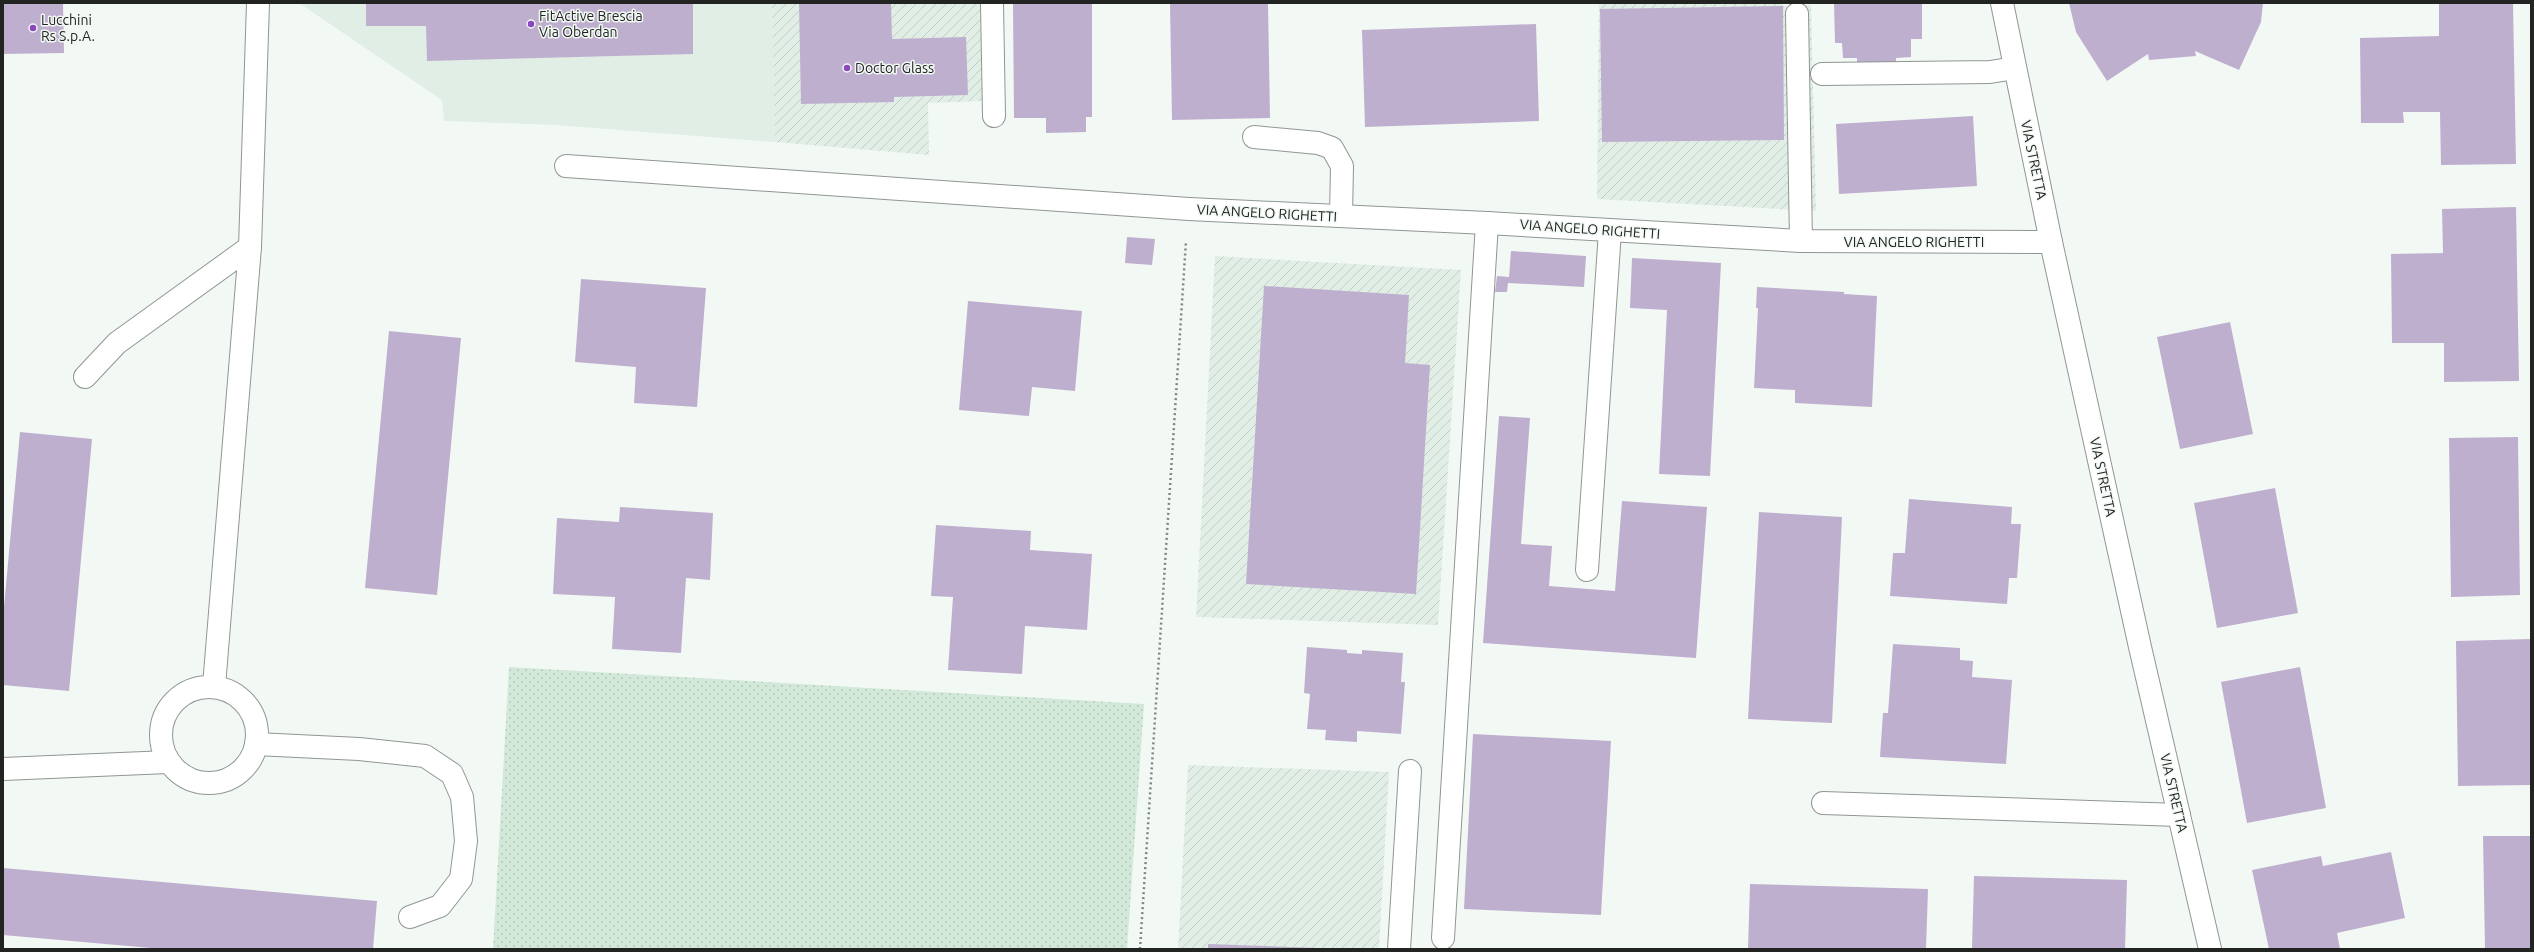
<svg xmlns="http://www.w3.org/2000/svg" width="2534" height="952" viewBox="0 0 2534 952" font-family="Ubuntu,sans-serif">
  <defs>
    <pattern id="industrial-furrows" width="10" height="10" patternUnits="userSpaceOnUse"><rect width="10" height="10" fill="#e0eee5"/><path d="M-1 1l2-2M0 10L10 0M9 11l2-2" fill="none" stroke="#c0ccc4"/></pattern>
    <pattern id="park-dots" width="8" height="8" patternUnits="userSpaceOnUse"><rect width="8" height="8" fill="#d2e8d9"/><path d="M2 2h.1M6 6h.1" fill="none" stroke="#b4c7ba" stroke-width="1.8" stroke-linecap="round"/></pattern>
  </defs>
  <rect width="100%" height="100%" fill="#f2f9f4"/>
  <!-- built -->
  <path fill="#e0eee5" d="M299,3H772L775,142L556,125L444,121L442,100Z"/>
  <!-- industrial -->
  <g fill="url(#industrial-furrows)">
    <path d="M772,3H981L982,101L928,103L929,155L775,142Z"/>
    <path d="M1599,3H1783V6L1811,5L1816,211L1597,199Z"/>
    <path d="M1215,256L1461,270L1438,625L1196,617Z"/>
    <path d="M1188,765L1389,772L1379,949H1178Z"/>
  </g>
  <!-- park -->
  <path fill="url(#park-dots)" d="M509,667L1144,704L1127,949H493Z"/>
  <!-- building -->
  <g fill="#bfafcf">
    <path d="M3,3H63L64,53L3,54Z"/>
    <path d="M366,3H693V54L427,61L426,26H366Z"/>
    <path d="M799,3H891L892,39L966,37L968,95L894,97V102L801,104Z"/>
    <path d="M1013,3H1092V117H1086V132L1046,133V118H1014Z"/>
    <path d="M1170,3H1268L1270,118L1172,120Z"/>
    <path d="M1834,3H1922V39H1911V57L1896,58V65H1857V58H1843L1842,43H1835Z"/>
    <path d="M2069,3H2263L2261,22L2239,70L2195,51L2196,56L2149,60L2148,54L2107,81L2076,32Z"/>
    <path d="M2439,3H2513L2516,164L2441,165L2440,112H2403L2404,123H2361L2360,38L2439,36Z"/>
    <path d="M1783,6L1784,140L1602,142L1600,9Z"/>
    <path d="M1536,24L1539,121L1365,127L1362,30Z"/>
    <path d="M1973,116L1977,186L1839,194L1836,124Z"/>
    <path d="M2516,207L2519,381L2444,382V343H2392L2391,254L2443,253L2442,209Z"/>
    <path d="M1127,237L1155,239L1152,265L1125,263Z"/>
    <path d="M1511,251L1586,256L1584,287L1508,283L1507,292H1495L1497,276L1509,277Z"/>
    <path d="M1632,258L1721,263L1710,476L1659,474L1667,310L1630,308Z"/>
    <path d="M581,279L706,288L697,407L634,403L636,367L575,362Z"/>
    <path d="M1264,286L1409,295L1405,363L1430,365L1416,594L1246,584Z"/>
    <path d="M1757,287L1844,292V294L1877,296L1872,407L1795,403V390L1754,388L1758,308H1756Z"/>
    <path d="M968,301L1082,311L1075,391L1032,387L1029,416L959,410Z"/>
    <path d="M2230,322L2253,434L2180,449L2157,337Z"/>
    <path d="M389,331L461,338L437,595L365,588Z"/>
    <path d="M1499,416L1530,418L1521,544L1552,546L1549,586L1615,591L1622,501L1707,507L1696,658L1483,643Z"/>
    <path d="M20,432L92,439L69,691L3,685V618Z"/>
    <path d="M2518,437L2520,595L2451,597L2449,438Z"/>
    <path d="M2275,488L2298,613L2217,628L2194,503Z"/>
    <path d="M1909,499L2012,507L2011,524H2021L2017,578H2009L2007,604L1890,596L1893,553H1905Z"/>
    <path d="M620,507L713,513L710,580L686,578L681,653L612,649L615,597L553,594L557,518L619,522Z"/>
    <path d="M1759,512L1842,517L1832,723L1748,719Z"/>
    <path d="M936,525L1031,531L1030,550L1092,554L1087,630L1025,626L1022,674L948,670L953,597L931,596Z"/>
    <path d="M2531,639V785L2458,786L2456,641Z"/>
    <path d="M1893,644L1960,648V660L1973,661L1972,677L2012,680L2006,764L1880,757L1883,713H1888Z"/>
    <path d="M1307,647L1347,650V653L1362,654V650L1403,653L1401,682H1405L1401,734L1357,731V742L1325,740L1326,730L1307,729L1310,694L1304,693Z"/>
    <path d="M2300,667L2326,808L2247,823L2221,682Z"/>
    <path d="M1473,734L1611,741L1601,915L1464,909Z"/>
    <path d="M2483,836H2531V949H2485Z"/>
    <path d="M2391,852L2405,918L2337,933L2340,949H2269L2252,870L2321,856L2323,866Z"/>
    <path d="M3,868L377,901L373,949H162L3,935Z"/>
    <path d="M1974,876L2127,880L2125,949H1972Z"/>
    <path d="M1750,884L1928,889L1926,949H1748Z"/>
    <path d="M1208,944L1318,948V949H1208Z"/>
  </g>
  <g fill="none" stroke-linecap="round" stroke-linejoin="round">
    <!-- minor casing -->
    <g stroke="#909692" stroke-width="24">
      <g id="minor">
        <path d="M992,3L994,116"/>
        <path d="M2002,3L2051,242L2140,647L2210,949"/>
        <path d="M1797,14L1801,241"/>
        <path d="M1822,74L1990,72L2015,68"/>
        <path d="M1254,137L1318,143L1332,148L1342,166L1341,216"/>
        <path d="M566,166L1189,209L1487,223L1801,241L2051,242"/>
        <path d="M85,377L117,343L250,247"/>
        <path d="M1587,570L1610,231"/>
        <path d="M214,686L250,247L258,3"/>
        <circle cx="209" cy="735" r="48"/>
        <path d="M256,744L359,749L425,756L452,774L462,797L466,841L461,879L440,906L410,917"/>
        <path d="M3,769L168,762"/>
        <path d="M1823,803L2179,815"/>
        <path d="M1443,938L1487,223"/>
        <path d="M1399,949L1410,771"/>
      </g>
    </g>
    <!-- path -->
    <path stroke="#818582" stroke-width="2.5" stroke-dasharray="2 3" stroke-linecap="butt" d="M1140,949L1186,241"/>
    <!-- minor -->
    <use href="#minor" stroke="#fff" stroke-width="22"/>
  </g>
  <!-- markers -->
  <g fill="#8a48bc" stroke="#f2f9f4" stroke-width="1.5">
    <circle cx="531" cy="24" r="4"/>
    <circle cx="33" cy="28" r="4"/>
    <circle cx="847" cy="68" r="4"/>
  </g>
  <g text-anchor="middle" stroke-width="3" stroke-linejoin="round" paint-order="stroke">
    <!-- poi labels -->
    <g font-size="14" fill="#222422" stroke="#f2f9f4" text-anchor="start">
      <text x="539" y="21">FitActive Brescia<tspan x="539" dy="16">Via Oberdan</tspan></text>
      <text x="41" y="25">Lucchini<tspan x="41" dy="16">Rs S.p.A.</tspan></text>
      <text x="855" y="73">Doctor Glass</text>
    </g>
    <!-- street labels -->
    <g font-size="14" fill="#222422" stroke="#f2f9f4">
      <text transform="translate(2034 160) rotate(78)" y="5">VIA STRETTA</text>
      <text transform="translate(1267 213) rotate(3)" y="5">VIA ANGELO RIGHETTI</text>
      <text transform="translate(1590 229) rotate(4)" y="5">VIA ANGELO RIGHETTI</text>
      <text x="1914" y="247">VIA ANGELO RIGHETTI</text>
      <text transform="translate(2103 477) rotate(78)" y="5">VIA STRETTA</text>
      <text transform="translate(2174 793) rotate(77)" y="5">VIA STRETTA</text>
    </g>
  </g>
  <!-- border -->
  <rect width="2534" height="952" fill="none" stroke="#222422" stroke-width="8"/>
</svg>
